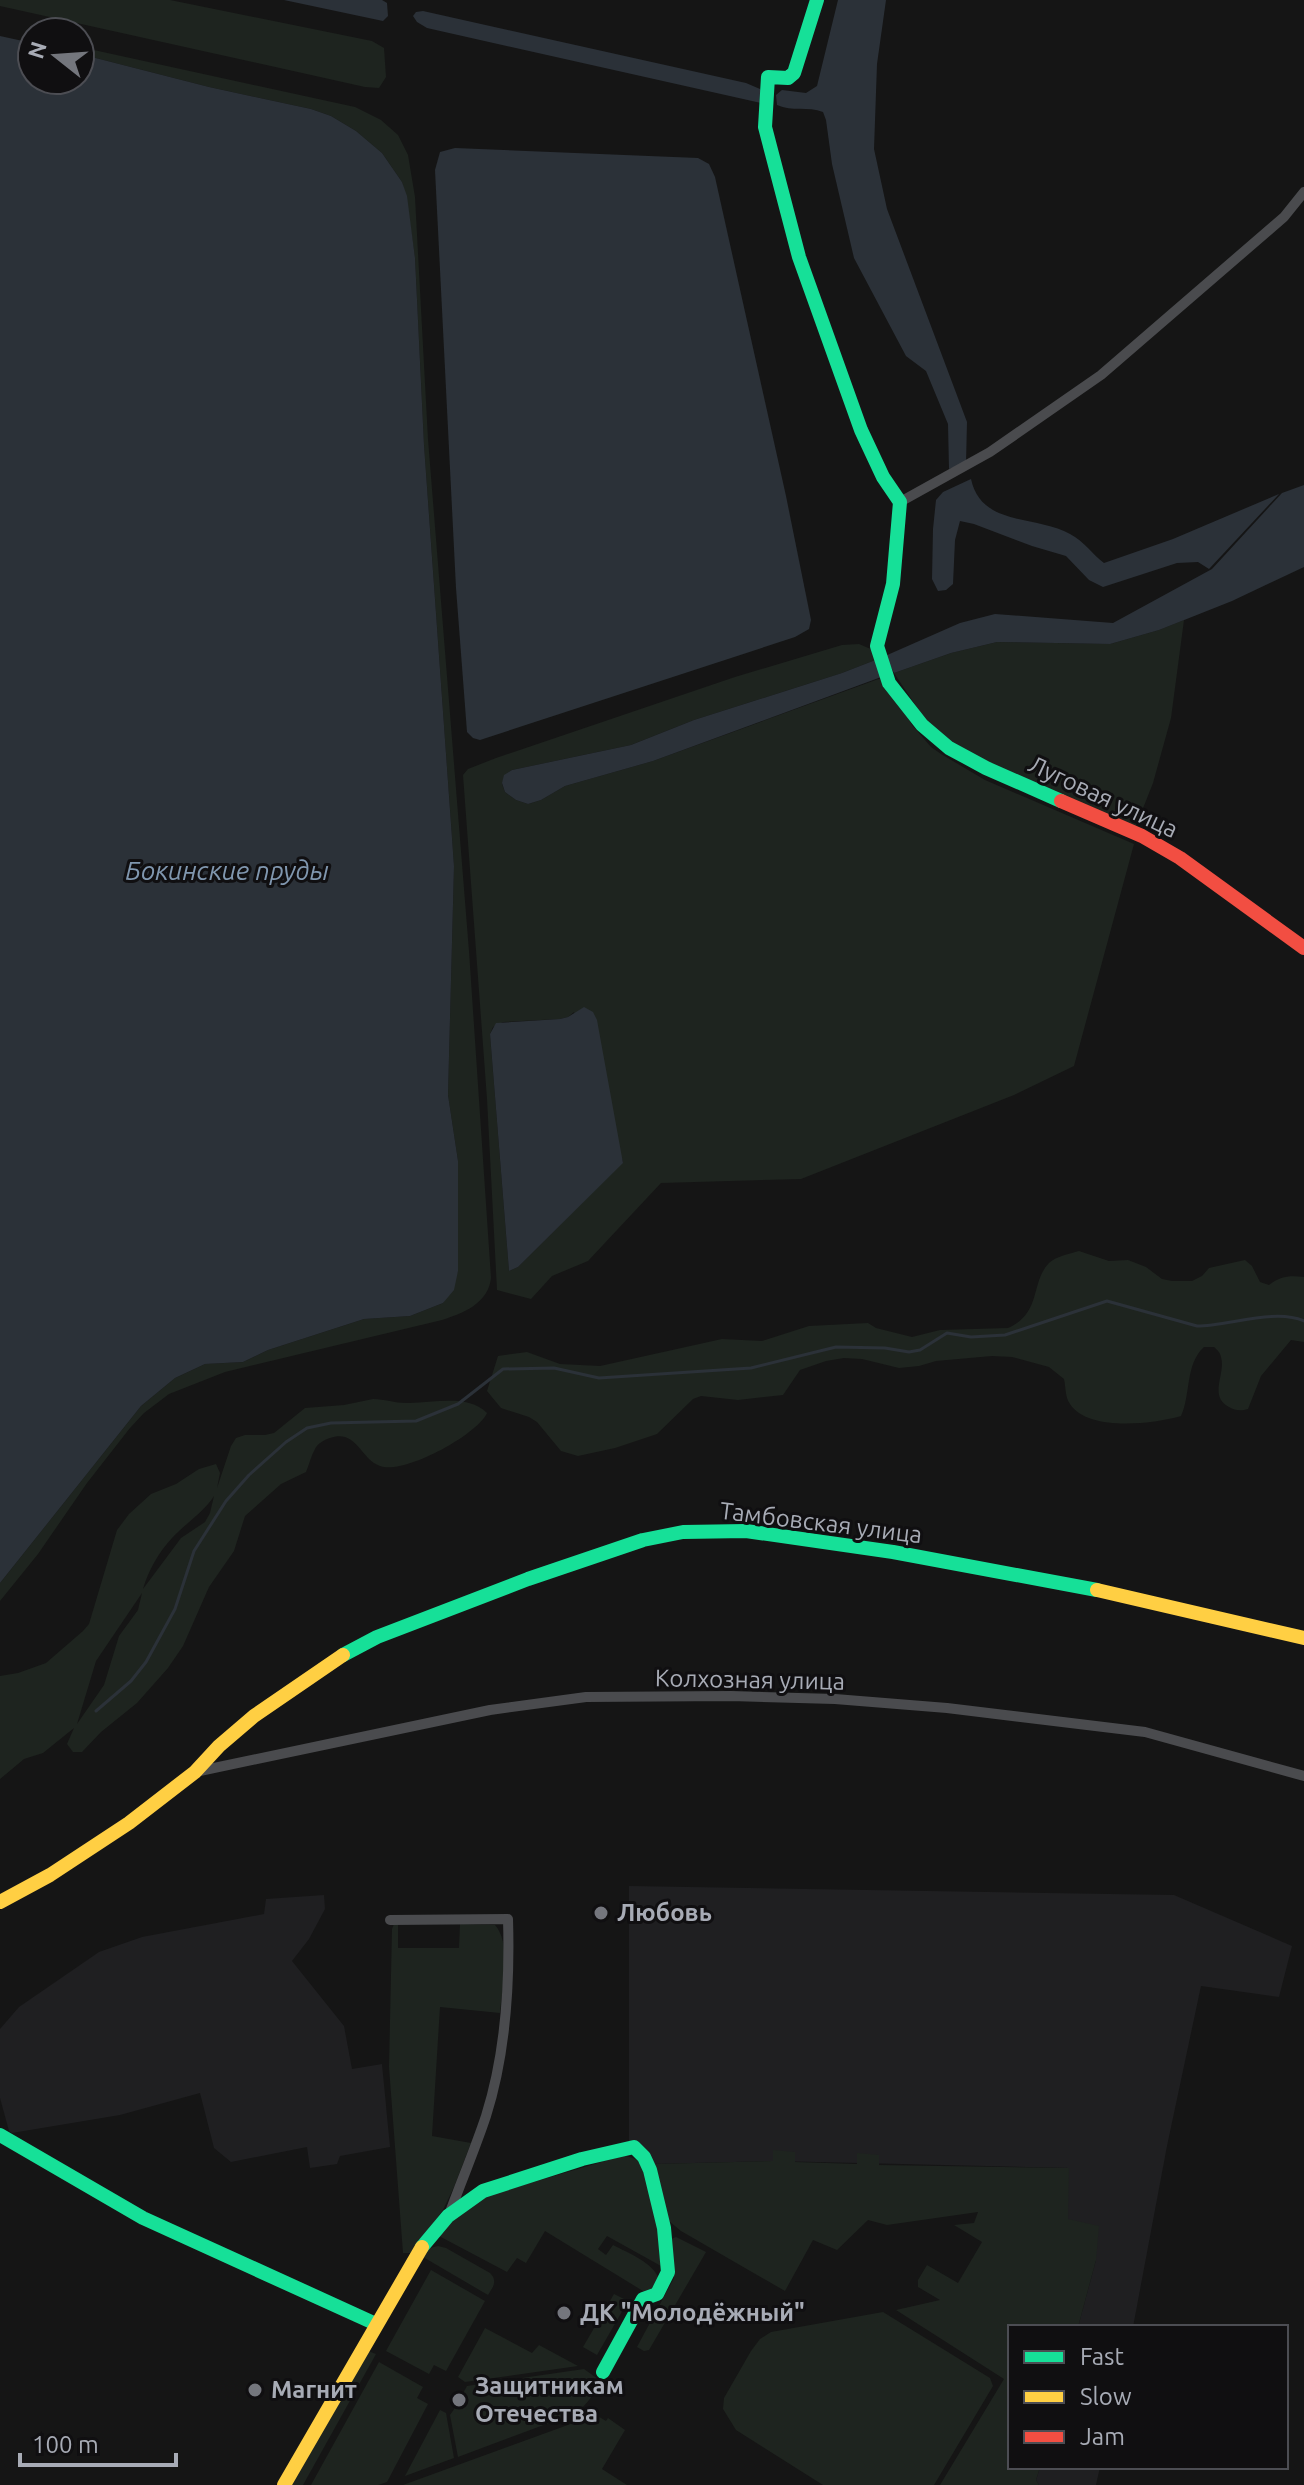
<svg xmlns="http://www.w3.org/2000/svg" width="1304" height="2485" viewBox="0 0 1304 2485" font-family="Ubuntu,sans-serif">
  <rect width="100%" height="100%" fill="#151515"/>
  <!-- built -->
  <g fill="#1f1f21">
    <path d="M629,1886L1174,1895L1292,1946L1279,1997L1201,1986L1167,2146L1133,2327H1078L1096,2260L1068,2219V2168L774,2161L655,2164L629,2151Z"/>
    <path d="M324,1895L325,1909L309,1939L292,1961L344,2026L352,2069L382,2064L390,2147L340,2156L337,2164L310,2168L307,2147L231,2162L214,2148L200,2093L120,2115L12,2133L9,2131L0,2098V2029L19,2007L99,1952L142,1937L264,1914L266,1899Z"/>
    <path d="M1040,2467H1100L1096,2485H1039L1036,2480Z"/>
  </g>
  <!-- green -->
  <g fill="#1e241f" fill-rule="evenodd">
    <path d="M0,0H170L372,41L384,48L386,77L379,88L365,87L0,6Z"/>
    <path d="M80,47L355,107L381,120L398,135L408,155L415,197L428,439L469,951L491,1278C488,1304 463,1313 442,1320L225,1372L169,1394L144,1413L130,1428L87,1483L38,1554L0,1601V1583L141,1406L175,1378L205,1364L243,1362L268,1350L364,1319L410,1316L443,1303L458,1271V1161L448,1095L454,866L424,445L415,258L406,196L402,182L382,153L356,131L331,116L311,109L209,87L80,54Z"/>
    <path d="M1184,620L1171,718L1153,783L1134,831L953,746L926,721L894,673L951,653L997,642L1110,644L1159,630Z"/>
    <path d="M859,644L873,650L878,659L842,673L694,720L631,745L512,770L505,775L502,784L505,792L516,800L528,804L541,800L565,786L653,761L884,677L912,725L931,747L941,754L985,780L1134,844L1074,1066L1014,1095L801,1179L661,1183L588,1261L552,1276L531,1299L497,1290L487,1099L463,775L468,769L496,758L735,677L842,645ZM574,1012L623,1162L518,1267L509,1271L490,1034L493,1027L503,1022L560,1019L568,1017Z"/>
    <path d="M1079,1251L1109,1261L1128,1260L1146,1267L1162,1279L1172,1281H1192L1202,1276L1209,1268L1245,1260L1252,1266L1260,1282L1269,1285C1280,1276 1290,1275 1304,1277V1342L1291,1340L1261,1376L1248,1409C1241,1411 1236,1411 1229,1407C1208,1396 1226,1374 1221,1357C1220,1352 1218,1351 1214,1347H1204C1185,1364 1191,1395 1181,1416C1153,1424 1088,1432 1070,1404C1065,1397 1066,1388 1064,1379L1049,1367L1012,1357L992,1356L936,1361L919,1366L899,1368L862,1359L844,1358L826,1361L800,1370L783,1395L738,1400L701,1396L693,1399L657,1434L615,1448L578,1456L561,1451L537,1422L529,1417L501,1408L487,1391L498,1356L527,1352L560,1364L600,1366L722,1339L762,1341L809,1326L868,1323L876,1328L912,1337L940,1330L1008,1328C1042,1313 1030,1283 1049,1263C1057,1256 1069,1254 1079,1251Z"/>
    <path d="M373,1399C384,1399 395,1403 406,1403C431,1404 467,1393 487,1413C477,1435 404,1475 380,1466C360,1459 357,1429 330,1438C324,1440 317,1444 315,1449C311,1456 309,1465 306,1472L281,1484L245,1516L234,1551L209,1587L183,1646L168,1668L137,1703L101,1732L82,1752H73L67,1744L74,1728L43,1753L24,1759L0,1779V1676L18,1673L46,1663L83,1631L89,1624L117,1530L129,1514L151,1494L176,1484L199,1469L216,1464L220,1473L217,1488L231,1446L236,1438L245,1435H265L274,1433L305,1408L344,1405ZM214,1496L210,1513L205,1522L181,1538L143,1589C148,1571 159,1552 172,1538C186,1523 203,1513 214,1496ZM142,1593L138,1610L119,1636L104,1685L77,1724L96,1661Z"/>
    <path d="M398,1923V1948H459L460,1924L495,1925C512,1944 502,1988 500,2013L440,2007L432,2136L471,2143L454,2187L443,2210L411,2253H403L389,2067L392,1929L394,1924Z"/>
    <path d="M773,2150L795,2152V2162L857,2164V2153L879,2155V2165L1069,2168L1068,2219L1099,2226L1096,2260L1078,2327H1010V2467H1040L1036,2480L1039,2485H940L1004,2379L896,2310L940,2300L918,2287V2280L927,2265L958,2283L982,2242L954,2225L974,2223L978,2212L887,2225L868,2220L837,2250L813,2240L785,2291L681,2231L669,2221L666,2217L655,2164L773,2161Z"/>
    <path d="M622,2156C629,2156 635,2158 640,2163C657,2181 658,2241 661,2266L607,2236L598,2249L606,2255L613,2245C628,2253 653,2262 659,2279C655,2287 652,2290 643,2291L545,2231L526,2263L517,2258L507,2272L439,2236L457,2216L486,2196Z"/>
    <path d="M676,2237L706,2252L649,2350L644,2351L637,2347L674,2278L671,2239Z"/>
    <path d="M438,2246L446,2248L490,2273C498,2281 493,2287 488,2295L423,2257L430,2248Z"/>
    <path d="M431,2270L485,2301L446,2371L434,2365L429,2374L386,2351Z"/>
    <path d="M614,2294L628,2301L597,2355L583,2347Z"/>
    <path d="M883,2312L990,2378L993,2386L934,2485H823L736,2430L723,2409L724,2398L751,2351L760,2339L771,2332Z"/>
    <path d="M485,2328L532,2353L539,2345L578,2366L465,2382L458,2377Z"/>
    <path d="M368,2351L376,2354L303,2485H291Z"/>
    <path d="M379,2362L423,2387L417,2398L428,2404L387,2482L378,2485H311Z"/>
    <path d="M584,2369L598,2379C596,2394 587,2404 576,2413L458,2457L450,2415L457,2405L461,2406L465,2403V2399L462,2395L467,2386Z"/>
    <path d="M440,2410L446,2413L454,2458L405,2476Z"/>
    <path d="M591,2412L606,2421L608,2418L625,2430L602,2469L627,2485H403L587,2418Z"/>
  </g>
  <!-- water -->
  <g fill="#2b3138">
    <path d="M284,0H382L387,3L388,16L383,21Z"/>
    <path d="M838,0H886L877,64L874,149L887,209L967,422L966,463L949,469L948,424L926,371L906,356L854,258L832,164L826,120L823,112C808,106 792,112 777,105L776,95L782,90L806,93L817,86Z"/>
    <path d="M423,11L746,83L760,89L763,93L761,103L427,28L417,22L413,16L416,12Z"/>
    <path d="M0,36L32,43V80H80V54L209,87L311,109L331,116L356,131L382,153L402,182L407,196L415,258L424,445L454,866L448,1095L458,1161V1271L454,1290L443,1303L410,1316L364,1319L268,1350L243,1362L205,1364L175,1378L141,1406L0,1583Z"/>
    <path d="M455,148L698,158L709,164L715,177L786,496L811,620L809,629L795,637L480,740L473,738L467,732L456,588L435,170L440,152Z"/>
    <path d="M971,479C981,527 1037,515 1070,534C1084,541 1092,554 1104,563L1173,539L1279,494L1209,569L1198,562L1177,563L1103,587L1089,580L1066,556L1032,546L974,524L960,521L955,540L953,584L946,590L938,591L932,579L933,529L936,500L943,492Z"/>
    <path d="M1304,485V567L1232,601L1159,630L1110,644L997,642L951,653L894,673L885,656L960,623L995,614L1113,623L1212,569L1282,493Z"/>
    <path d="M878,659L884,676L653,761L565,786L541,800L528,804L516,800L505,792L502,783L504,775L512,770L631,745L694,720L842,673Z"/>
    <path d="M584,1007L593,1012L597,1020L623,1163L518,1267L509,1271L490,1034L496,1023L560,1019L568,1017Z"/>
  </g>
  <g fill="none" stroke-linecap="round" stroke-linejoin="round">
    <!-- stream -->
    <path stroke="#2b3138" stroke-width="3" d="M96,1711L131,1681L146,1662L175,1609L194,1551L226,1501L249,1475L286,1442L307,1428L331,1423L416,1421L458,1404L503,1369L554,1368L599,1378L751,1368L836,1347L885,1348L909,1352L920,1350L947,1333L971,1337L1005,1335L1107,1301L1197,1326C1228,1326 1275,1308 1304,1321"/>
    <!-- street -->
    <g stroke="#4a4b4e" stroke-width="10">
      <path d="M900,502L990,452L1101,375L1284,217L1304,192"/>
      <path d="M195,1772L490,1710L586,1697L731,1696L835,1699L947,1708L1145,1732L1304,1776"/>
      <path d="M390,1920L508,1919C510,1984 506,2053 486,2116C475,2149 461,2182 449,2215"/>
    </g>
    <!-- fast -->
    <g stroke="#16e098" stroke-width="14">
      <path d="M817,0L794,73L788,78L768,77L765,127L799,257L861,430L883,477L900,502L893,584L877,646L889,683L922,725L949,748L986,768L1061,801"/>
      <path d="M343,1655L377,1637L528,1579L643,1540L683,1532L746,1531L893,1552L1097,1590"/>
      <path d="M0,2135L143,2218L376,2324"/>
      <path d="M422,2247L448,2216L483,2191L582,2159L634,2147L644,2157L650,2170L664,2228L668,2272L657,2294L643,2299L603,2372"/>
    </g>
    <!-- slow -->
    <g stroke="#ffcf43" stroke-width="14">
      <path d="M1097,1590L1304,1638"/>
      <path d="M0,1902L50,1875L129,1823L195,1772L219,1746L254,1716L343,1655"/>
      <path d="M284,2485L422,2247"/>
    </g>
    <!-- jam -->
    <path stroke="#f24e42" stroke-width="14" d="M1061,801L1142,836L1180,858L1304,948"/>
  </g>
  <!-- markers -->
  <g fill="#74767d" stroke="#100f11" stroke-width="3">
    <circle cx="601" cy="1913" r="8"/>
    <circle cx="564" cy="2313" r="8"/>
    <circle cx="255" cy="2390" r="8"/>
    <circle cx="459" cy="2400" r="8"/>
  </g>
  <g text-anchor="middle" stroke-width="6" stroke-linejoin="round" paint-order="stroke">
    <!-- street labels -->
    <g font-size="24" fill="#a7abb5" stroke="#100f11">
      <text transform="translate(1103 797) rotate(25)" y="8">Луговая улица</text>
      <text transform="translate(821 1523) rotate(7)" y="8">Тамбовская улица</text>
      <text transform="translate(750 1680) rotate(1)" y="8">Колхозная улица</text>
    </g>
    <!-- poi labels -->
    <g font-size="24" font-weight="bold" fill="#a7abb5" stroke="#100f11" text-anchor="start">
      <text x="617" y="1921">Любовь</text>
      <text x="580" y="2321">ДК "Молодёжный"</text>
      <text x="475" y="2394">Защитникам<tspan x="475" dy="28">Отечества</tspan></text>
      <text x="271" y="2398">Магнит</text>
    </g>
    <!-- water labels -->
    <g font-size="26" font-style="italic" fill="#8097af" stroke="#100f11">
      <text x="227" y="880">Бокинские пруды</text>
    </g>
  </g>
  <!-- legend -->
  <rect x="1008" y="2325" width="280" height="144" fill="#100f11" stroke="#4c4d53" stroke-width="2"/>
  <rect x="1024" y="2351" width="40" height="12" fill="#16e098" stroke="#4c4d53" stroke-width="2"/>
  <text x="1080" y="2365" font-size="24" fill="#a7abb5">Fast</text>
  <rect x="1024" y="2391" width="40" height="12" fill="#ffcf43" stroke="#4c4d53" stroke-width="2"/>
  <text x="1080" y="2405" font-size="24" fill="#a7abb5">Slow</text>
  <rect x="1024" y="2431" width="40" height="12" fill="#f24e42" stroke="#4c4d53" stroke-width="2"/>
  <text x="1080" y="2445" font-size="24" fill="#a7abb5">Jam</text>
  <!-- north arrow -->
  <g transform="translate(56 56) rotate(287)"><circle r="38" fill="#100f11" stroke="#4c4d53" stroke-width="2"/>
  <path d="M0-6L14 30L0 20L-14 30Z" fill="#74767d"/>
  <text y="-12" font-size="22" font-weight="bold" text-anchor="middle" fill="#a7abb5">N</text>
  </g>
  <!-- scale -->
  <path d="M20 2453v12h156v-12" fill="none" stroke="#a7abb5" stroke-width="4"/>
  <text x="32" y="2453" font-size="24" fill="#a7abb5" stroke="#100f11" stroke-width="6" paint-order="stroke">100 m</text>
</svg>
